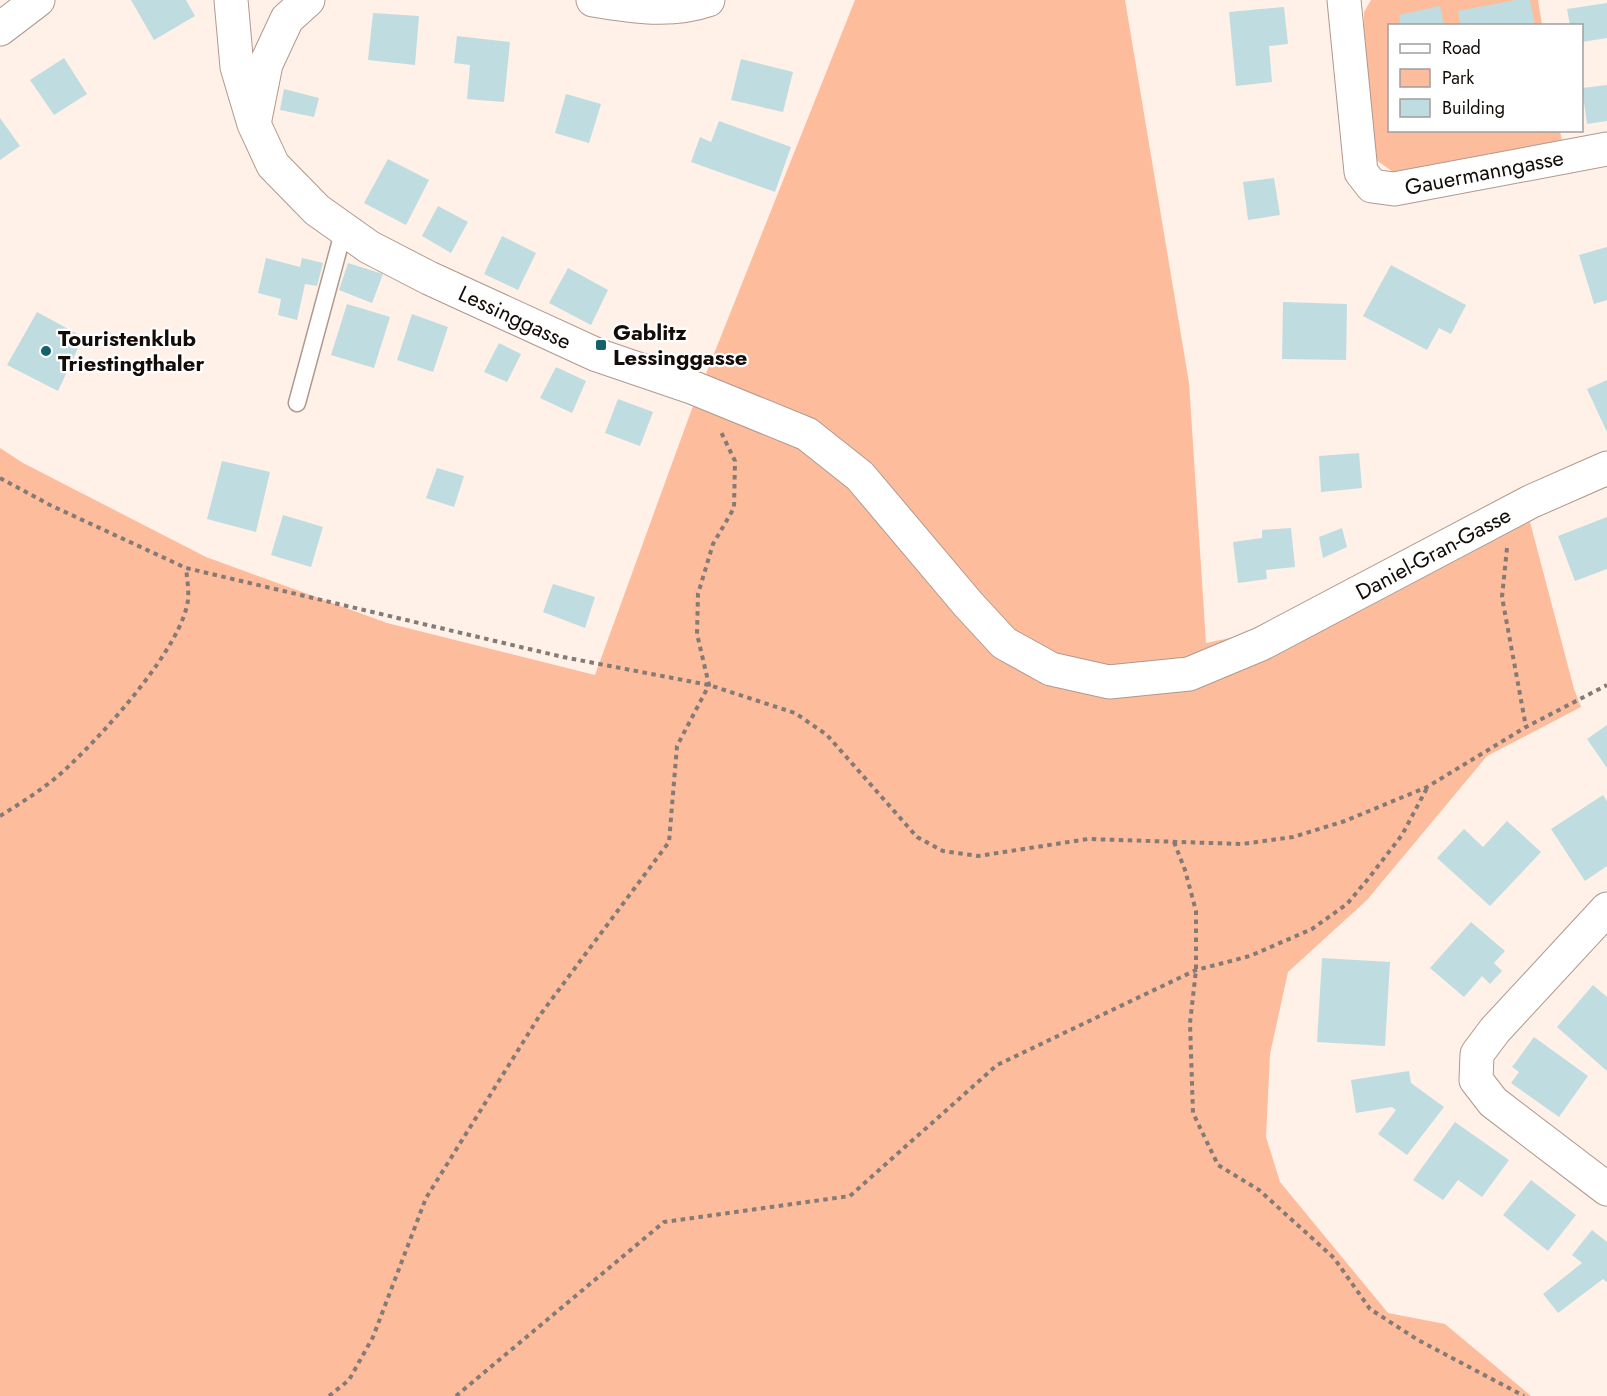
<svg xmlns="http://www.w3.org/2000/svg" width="1607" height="1396" viewBox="0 0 1607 1396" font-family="Jost,sans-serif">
  <rect width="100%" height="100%" fill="#fff0e8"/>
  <!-- green -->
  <g fill="#fdbc9c">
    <path d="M855,0H1125L1189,383L1206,643L1361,611L1530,522L1574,689L1581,707L1487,756L1367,900L1288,972L1270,1054L1266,1137L1280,1182L1388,1313L1445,1324L1531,1396H0V448L23,463L206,557L387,623L595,675L690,414Z"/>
    <path d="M1371,0H1538L1542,25L1390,26V130L1560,131L1562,141L1393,172L1375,159L1364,27V12Z"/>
  </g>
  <!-- building -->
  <g fill="#bfdde1">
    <path d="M131,0H186L195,16L154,40Z"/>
    <path d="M1516,0H1530L1535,26H1461L1458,11Z"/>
    <path d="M1607,3V38L1582,42V26H1570L1567,9Z"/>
    <path d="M1440,6L1444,26H1401L1399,15Z"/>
    <path d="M1284,7L1288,44L1269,46L1272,82L1236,86L1229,12Z"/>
    <path d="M373,13L419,16L415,65L368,60Z"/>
    <path d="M457,36L510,42L504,102L467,99L470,65L454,63Z"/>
    <path d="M64,58L87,94L54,115L30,80Z"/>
    <path d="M741,59L793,72L783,112L731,100Z"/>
    <path d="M1607,85V121L1587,124L1582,88Z"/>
    <path d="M284,89L319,98L314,117L280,110Z"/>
    <path d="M566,94L601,104L589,143L555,133Z"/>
    <path d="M0,118L20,146L0,160Z"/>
    <path d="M719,121L791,147L775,192L691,162L700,137L711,142Z"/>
    <path d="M388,159L429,180L406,225L364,203Z"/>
    <path d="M1274,178L1280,215L1248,220L1243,182Z"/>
    <path d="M438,206L468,222L451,253L422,236Z"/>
    <path d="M502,236L536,253L518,290L484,274Z"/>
    <path d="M1607,247V300L1594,304L1579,255Z"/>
    <path d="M266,258L300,267L302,258L323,263L317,286L305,284L297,320L278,315L281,299L258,293Z"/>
    <path d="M348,263L383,274L372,303L339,290Z"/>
    <path d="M1391,265L1466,305L1451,334L1439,328L1427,350L1363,316Z"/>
    <path d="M568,268L608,290L591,325L549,303Z"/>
    <path d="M1283,302L1347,304L1346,360L1282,359Z"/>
    <path d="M347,304L390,317L374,368L331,355Z"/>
    <path d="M37,312L83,337L58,391L7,365Z"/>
    <path d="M412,314L448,327L433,372L397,360Z"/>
    <path d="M499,343L521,354L507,382L484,372Z"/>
    <path d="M556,367L586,381L572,413L540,398Z"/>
    <path d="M1607,380V432L1587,389Z"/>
    <path d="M618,399L653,412L640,446L605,433Z"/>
    <path d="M1359,453L1362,488L1321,492L1319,456Z"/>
    <path d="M222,461L270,472L256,532L207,519Z"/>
    <path d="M437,468L464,476L454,507L426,498Z"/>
    <path d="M283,515L323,527L311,567L271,555Z"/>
    <path d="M1607,517V569L1575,581L1558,536Z"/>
    <path d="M1291,528L1295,567L1266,570L1267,579L1238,583L1233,542L1262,538V530Z"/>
    <path d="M1342,528L1347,547L1323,558L1319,537Z"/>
    <path d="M553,584L595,597L585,628L543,612Z"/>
    <path d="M1607,725V768L1587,739Z"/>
    <path d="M1603,795L1607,801V866L1585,881L1551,829Z"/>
    <path d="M1507,821L1541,852L1490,906L1437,858L1464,829L1483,847Z"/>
    <path d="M1471,922L1505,951L1494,963L1502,971L1490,984L1482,976L1464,997L1430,968Z"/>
    <path d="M1322,958L1390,962L1385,1046L1317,1042Z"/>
    <path d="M1593,985L1607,997V1071L1557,1027Z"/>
    <path d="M1534,1037L1588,1076L1559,1117L1511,1083L1519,1072L1512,1067Z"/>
    <path d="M1409,1071L1411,1083L1444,1107L1407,1155L1378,1134L1396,1110L1392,1107L1356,1113L1351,1080Z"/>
    <path d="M1455,1122L1509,1160L1482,1197L1458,1180L1443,1200L1413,1180Z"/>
    <path d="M1531,1180L1576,1215L1548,1251L1503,1215Z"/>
    <path d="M1592,1230L1607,1242V1282L1603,1279L1558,1313L1543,1294L1582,1263L1572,1255Z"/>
  </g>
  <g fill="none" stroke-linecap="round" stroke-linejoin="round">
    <!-- lane casing -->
    <g stroke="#b0998e" stroke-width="19">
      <path id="lane" d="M297,403L344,229"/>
    </g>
    <!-- street casing -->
    <g stroke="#b0998e" stroke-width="35">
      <g id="street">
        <path d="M231,0L237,67L254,124L273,165L317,210L369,247L429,278L597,355L694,388L807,434L860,476L968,604L1004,643L1051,669L1109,682L1189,674L1261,644L1530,502L1607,468"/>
        <path d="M593,0C631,6 670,13 708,0"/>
        <path d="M1344,0L1361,172L1372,186L1394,189L1607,149"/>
        <path d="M0,29L38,0"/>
        <path d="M255,119L266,64L287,19L308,0"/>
        <path d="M1607,909L1495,1030L1477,1054L1476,1080L1493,1102L1607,1189"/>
      </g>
    </g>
    <!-- path -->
    <g stroke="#857a74" stroke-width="4" stroke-dasharray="4.5 4.5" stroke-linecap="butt">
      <path d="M0,478L50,505L186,568L563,657L709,685L795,713L827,735L917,837L943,851L978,856L1088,839L1242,844L1293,837L1345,821L1427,787L1526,727L1607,685"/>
      <path d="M1507,548L1502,597L1526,727"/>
      <path d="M0,816C24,801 50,785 71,764C105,732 182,647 188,600C189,590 187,578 186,568"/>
      <path d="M1174,842L1185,870L1196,911V970L1190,1023L1193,1113L1218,1165L1259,1190L1334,1258L1370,1309L1418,1340L1524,1396"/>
      <path d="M329,1396L349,1380L373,1337L426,1198L540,1015L669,842L677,746L709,685L697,634L698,594L713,544L734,508L735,461L721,432"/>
      <path d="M456,1396L664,1222L850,1196L997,1065L1196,970L1250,956L1312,929L1347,904L1368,879L1402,835L1427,788"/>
    </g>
    <!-- lane -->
    <use href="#lane" stroke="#fff" stroke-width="16"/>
    <!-- street -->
    <use href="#street" stroke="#fff" stroke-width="33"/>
  </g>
  <!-- markers -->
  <g fill="#13616b" stroke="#fff" stroke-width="2">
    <rect x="595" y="339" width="12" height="12" rx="3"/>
    <circle cx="46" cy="351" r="6"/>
  </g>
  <g text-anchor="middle" stroke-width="4.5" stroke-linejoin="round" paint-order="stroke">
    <!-- street labels -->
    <g font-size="22" fill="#140c08" stroke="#fff">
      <text transform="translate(1484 172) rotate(-11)" y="8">Gauermanngasse</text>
      <text transform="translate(515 317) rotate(25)" y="8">Lessinggasse</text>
      <text transform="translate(1433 553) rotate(-28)" y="8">Daniel-Gran-Gasse</text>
    </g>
    <!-- poi labels -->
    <g font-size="22" font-weight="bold" fill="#140c08" stroke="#fff" text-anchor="start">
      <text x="613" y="340">Gablitz<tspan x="613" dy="25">Lessinggasse</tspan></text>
      <text x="58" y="346">Touristenklub<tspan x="58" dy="25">Triestingthaler</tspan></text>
    </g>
  </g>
  <!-- legend -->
  <rect x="1388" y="24" width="195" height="108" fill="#ffffff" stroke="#a19e9c" stroke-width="1.5"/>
  <rect x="1400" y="44" width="30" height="9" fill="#ffffff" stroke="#a19e9c" stroke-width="1.5"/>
  <text x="1442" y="54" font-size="18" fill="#140c08">Road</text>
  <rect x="1400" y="69" width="30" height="18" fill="#fdbc9c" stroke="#a19e9c" stroke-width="1.5"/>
  <text x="1442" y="84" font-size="18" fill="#140c08">Park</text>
  <rect x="1400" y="99" width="30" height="18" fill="#bfdde1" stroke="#a19e9c" stroke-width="1.5"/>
  <text x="1442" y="114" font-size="18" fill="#140c08">Building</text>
</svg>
